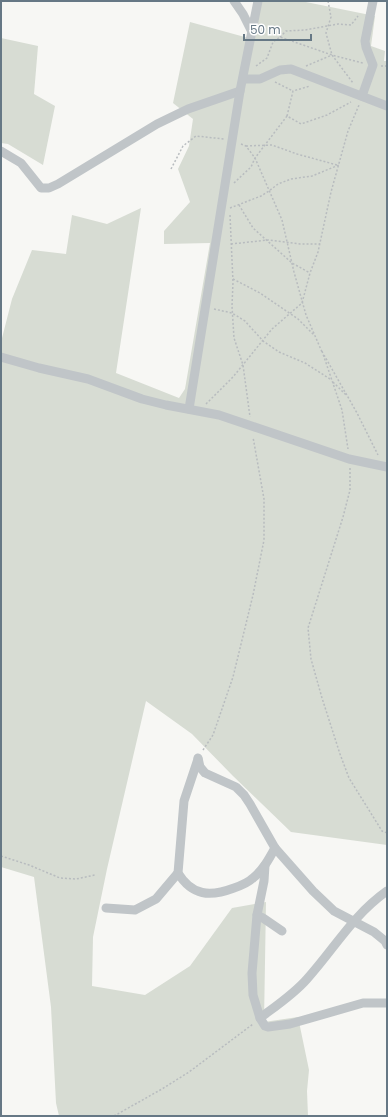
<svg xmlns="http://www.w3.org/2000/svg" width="388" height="1117" viewBox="0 0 388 1117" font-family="Poppins,sans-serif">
  <rect width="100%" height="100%" fill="#f7f7f4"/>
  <!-- green -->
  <g fill="#d7dcd3">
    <path d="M261,1H301L375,16L371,46L385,51L384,61H387V845L291,832L233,776L192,734L146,701L107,869L93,937L92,986L145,995L190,966L232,908L266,902L264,1022L298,1017L309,1070L307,1091L308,1116H59L56,1103L51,1007L34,877L1,867V342L12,299L32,250L66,254L72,215L107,224L141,208L116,373L179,398L185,389L210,243L164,244V231L190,202L178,169L189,146L193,119L173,103L190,22L252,39Z"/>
    <path d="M1,38L38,46L34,94L55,106L43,165L8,144L1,143Z"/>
  </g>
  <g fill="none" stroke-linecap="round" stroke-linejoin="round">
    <!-- path -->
    <g stroke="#b8bcbf" stroke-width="1.5" stroke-dasharray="2 2" stroke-linecap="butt">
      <path d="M328,1L331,17L326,33L332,55L353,83"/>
      <path d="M280,37L286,31L305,30L338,24L351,25L358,16"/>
      <path d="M256,66L267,58L273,42L280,37L332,55L363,63"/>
      <path d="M306,66L332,55"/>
      <path d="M381,66H387"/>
      <path d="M275,82L293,91"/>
      <path d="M287,116L293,91L310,86"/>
      <path d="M241,144L246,146L255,158L282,220L294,272L306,315L322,352"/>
      <path d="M246,146L272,145L297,154L337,165"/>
      <path d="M171,169L183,146L196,136L224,139"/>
      <path d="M234,183L251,167L255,158L287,116L301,124L327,115L351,102"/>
      <path d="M239,205L253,228L292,263L310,273"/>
      <path d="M230,208L261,196L269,191L278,184L291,179L312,176L339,165"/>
      <path d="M230,215L233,282L232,306L234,338L243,365L250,417"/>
      <path d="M231,244L268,240L300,244H320"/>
      <path d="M233,279L260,293L298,319L314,335"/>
      <path d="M214,309L232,313L245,321L263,341L279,352L305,363L330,379"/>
      <path d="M322,351L342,410L348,449"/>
      <path d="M324,355L357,413L378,455"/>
      <path d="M333,382L347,396"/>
      <path d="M206,404L233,377L272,329L302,303L310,273L318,252L331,192L348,131L359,105"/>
      <path d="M350,468V490L343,517L308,628L311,659L322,698L340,754L349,778L382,831L387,833"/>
      <path d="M203,750L213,735L233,677L253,595L264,540V499L253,437"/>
      <path d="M1,856L29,865L60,878L76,879L95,875"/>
      <path d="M114,1116L162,1089L189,1072L253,1024"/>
    </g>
    <!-- minor -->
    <g stroke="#c0c5c8" stroke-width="9">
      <path d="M234,1L243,14L252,32"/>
      <path d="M243,79H260L280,70L291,69L387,106"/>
      <path d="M362,96L373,65L366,47L365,41L373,1"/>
      <path d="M1,151L21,163L41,188H49L58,184L157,124L188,109L240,91"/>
      <path d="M1,357L39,368L88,379L142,399L166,405L219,415L349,459L387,467"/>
      <path d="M189,409L240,91L258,1"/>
      <path d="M198,758L200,767L205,773L236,787L244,795L250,804L275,848L313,891L334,911L374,932L385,941L387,945"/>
      <path d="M198,759L184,801L178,873C192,896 210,897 234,888C240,886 248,883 253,878C263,870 269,859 275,848"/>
      <path d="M265,865L264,881L257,915L263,918L282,931"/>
      <path d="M106,908L135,910L156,899L178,873"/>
      <path d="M257,915L252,973L253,995L260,1018L265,1026L268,1027L290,1024L363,1003H387"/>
      <path d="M260,1018C276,1006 294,994 307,979C335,948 352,916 387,891"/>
    </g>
  </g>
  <!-- border -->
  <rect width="388" height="1117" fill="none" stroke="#667885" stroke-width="4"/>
  <!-- scale -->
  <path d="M244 34v6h67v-6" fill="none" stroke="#667885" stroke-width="2"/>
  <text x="250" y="34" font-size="12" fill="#667885" stroke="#ffffff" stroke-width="3" paint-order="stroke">50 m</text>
</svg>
